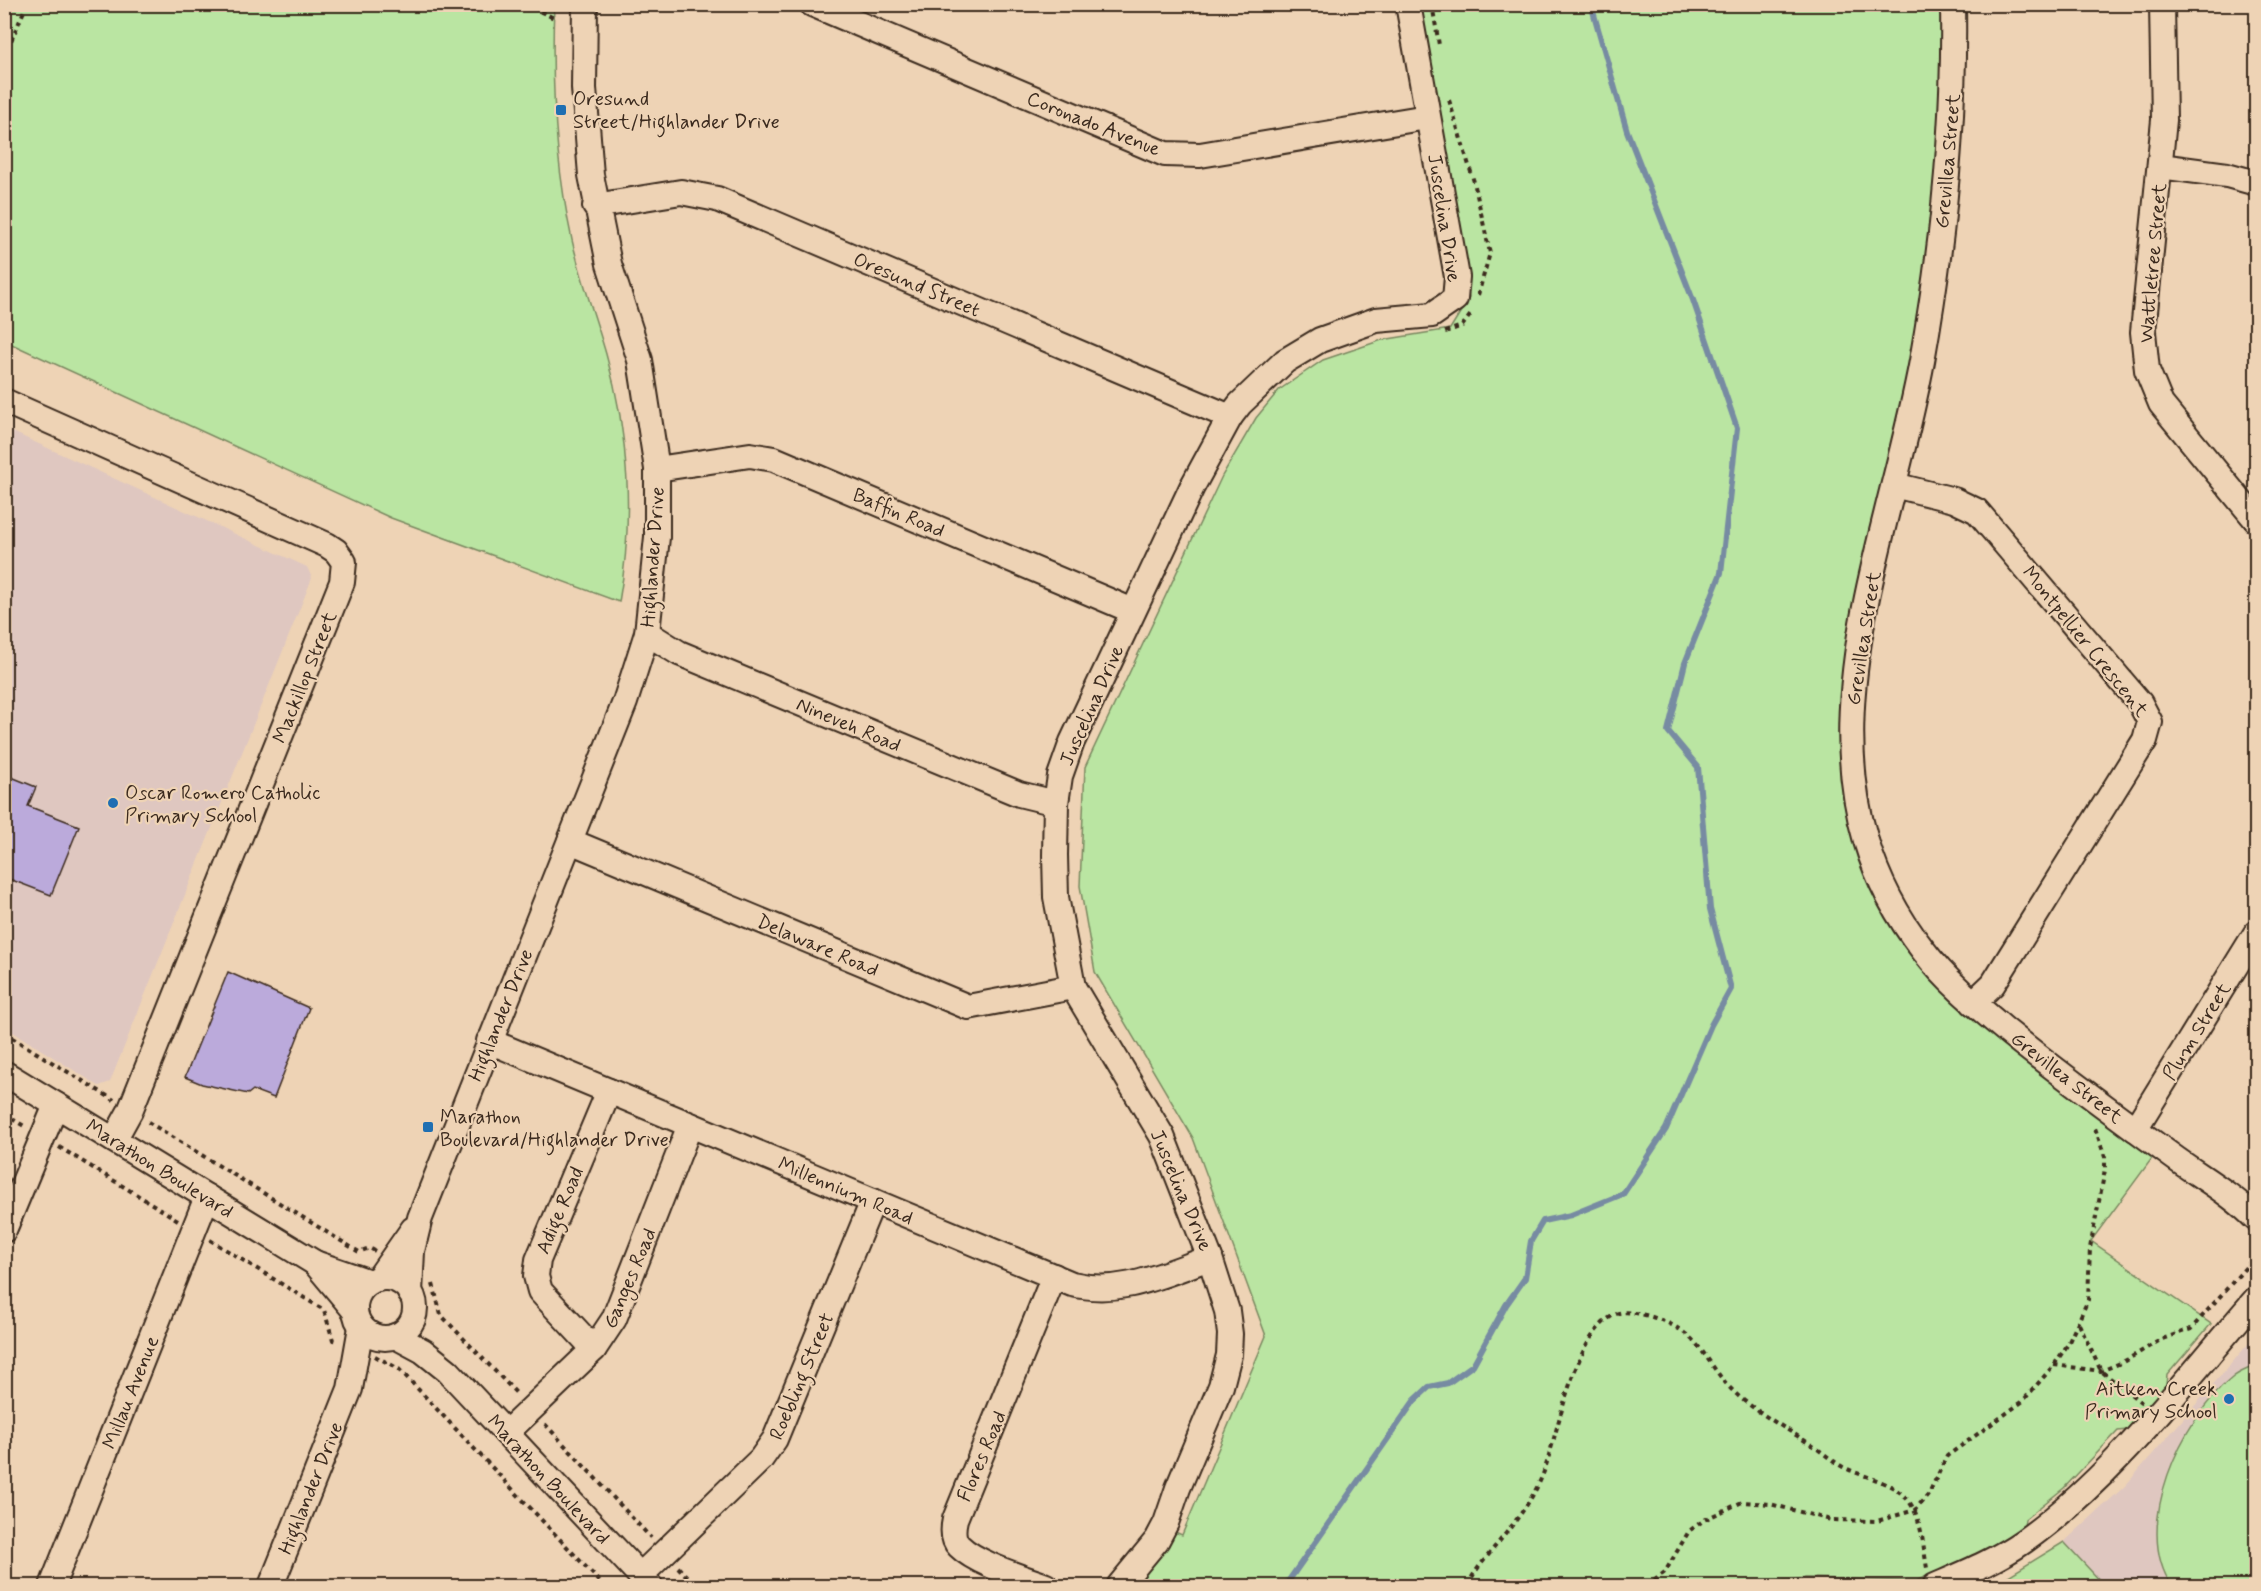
<svg xmlns="http://www.w3.org/2000/svg" width="2261" height="1591" viewBox="0 0 2261 1591" font-family="Mynerve,sans-serif">
  <rect width="100%" height="100%" fill="#eed3b5"/>
  <filter id="ink" filterUnits="userSpaceOnUse"><feTurbulence type="fractalNoise" baseFrequency=".0167" numOctaves="2"/><feDisplacementMap in="SourceGraphic" scale="12" xChannelSelector="R" yChannelSelector="G"/><feConvolveMatrix kernelMatrix="1 2 1 2 8 2 1 2 1" color-interpolation-filters="sRGB"/></filter>
  <g filter="url(#ink)">
    <!-- built -->
    <g fill="#dfc7c0">
      <path d="M4,428L307,567L312,578L110,1082L99,1086L5,1027Z"/>
      <path d="M2256,1335V1586H2105L2064,1542L2125,1486Z"/>
    </g>
    <!-- green -->
    <g fill="#bae5a2" stroke="#7a8860" stroke-width="1.5">
      <path d="M5,4L554,5C551,84 555,162 572,240C581,279 595,316 606,354C629,434 634,520 619,602L391,518L5,341Z"/>
      <path d="M1416,5H1951L1927,322L1843,711L1890,910L2049,1076L2153,1157L2091,1241L2211,1324L2167,1375L2166,1385L2127,1430L2118,1431L2064,1488L2025,1519L2024,1527L1999,1544L1916,1581L1806,1578L1733,1586H1136L1175,1532L1182,1535L1266,1336L1193,1138L1095,972L1080,886L1085,767L1222,476L1256,418L1279,390L1323,360L1382,340L1450,329L1469,298Z"/>
      <path d="M2256,1365V1586H2172C2131,1527 2182,1418 2232,1378C2238,1372 2249,1369 2256,1365Z"/>
      <path d="M2064,1542L2105,1586H1992Z"/>
    </g>
    <g fill="none" stroke-linecap="round" stroke-linejoin="round">
      <!-- stream -->
      <path stroke="#778ba2" stroke-width="6" d="M1285,1586L1414,1401L1429,1387L1448,1383L1473,1365L1506,1305L1525,1278L1531,1241L1543,1221L1571,1215L1623,1194L1666,1129L1711,1025L1731,989L1710,909L1698,767L1668,731L1685,663L1721,573L1737,428L1693,300L1627,131L1591,4"/>
    </g>
    <!-- building -->
    <g fill="#bbaadb" stroke="#3b2a1e" stroke-width="1.5">
      <path d="M4,774L36,787L28,806L79,826L51,895L4,877Z"/>
      <path d="M228,972L309,1008L274,1098L253,1090L248,1094L202,1084L185,1077Z"/>
    </g>
    <g fill="none" stroke-linecap="round" stroke-linejoin="round">
      <!-- minor casing -->
      <g stroke="#3b2a1e" stroke-width="28">
        <g id="minor">
          <path d="M812,4L1165,154L1200,155L1427,117"/>
          <path d="M1953,4C1955,124 1943,244 1922,361C1886,557 1782,770 1923,950C1947,982 1978,1007 2009,1033C2062,1076 2117,1116 2172,1156C2199,1176 2232,1194 2256,1219"/>
          <path d="M2162,4L2164,120L2143,332L2147,370L2161,404L2256,520"/>
          <path d="M2160,166L2227,175L2256,183"/>
          <path d="M595,206L681,192L717,199L1230,417"/>
          <path d="M4,401L327,545L336,551L344,562L342,582L130,1111L114,1140"/>
          <path d="M657,469L750,455L774,459L1133,611"/>
          <path d="M1894,485L1954,500L1977,511L2140,703L2150,722L2145,740L1993,984L1973,1003"/>
          <path d="M647,633L679,653L1019,794L1056,803"/>
          <path d="M570,841L968,1007L1073,987"/>
          <path d="M489,1041L1072,1284C1122,1296 1163,1274 1210,1258"/>
          <path d="M4,1073L315,1263L370,1282"/>
          <path d="M2135,1129L2256,933"/>
          <path d="M4,1230L56,1105"/>
          <path d="M315,1263L355,1311"/>
          <circle cx="385" cy="1308" r="30"/>
          <path d="M378,1279L413,1229"/>
          <path d="M410,1293L412,1251L420,1218L625,702L647,633L657,537V469L640,360L609,264L591,175L584,88L585,4"/>
          <path d="M395,1336L423,1351L448,1371L650,1586"/>
          <path d="M594,1349L540,1291L536,1276L538,1260L609,1091"/>
          <path d="M506,1433L594,1349L614,1319L690,1125"/>
          <path d="M640,1576L761,1459L775,1439L873,1201"/>
          <path d="M52,1586L207,1197"/>
          <path d="M271,1586L350,1389L361,1327"/>
          <path d="M1046,1586C1022,1577 977,1564 959,1546C952,1539 953,1528 955,1519L1054,1276"/>
          <path d="M1119,1586L1157,1540L1166,1523L1178,1488L1221,1386L1229,1355L1230,1334L1227,1311L1210,1258L1162,1136L1073,987L1056,897L1055,855L1056,803L1060,776L1072,742L1192,487L1230,417L1240,404L1285,361L1320,340L1376,320L1432,315L1455,299L1457,277L1408,4"/>
          <path d="M1935,1586C1965,1573 1997,1560 2024,1541C2114,1477 2184,1381 2256,1299"/>
        </g>
      </g>
      <!-- path -->
      <g stroke="#3b2a1e" stroke-width="4" stroke-dasharray="4.5 4.5" stroke-linecap="butt">
        <path d="M524,4L554,18"/>
        <path d="M1432,4L1439,45"/>
        <path d="M4,57L27,4"/>
        <path d="M1449,100L1474,182L1490,253L1478,295"/>
        <path d="M1445,332L1462,326L1472,313"/>
        <path d="M4,1033L114,1100"/>
        <path d="M4,1114L24,1126"/>
        <path d="M148,1122L359,1252L369,1248L375,1251"/>
        <path d="M59,1147L178,1220"/>
        <path d="M210,1240L324,1310L333,1340L337,1341"/>
        <path d="M2248,1264L2256,1270"/>
        <path d="M433,1284L441,1315L518,1395"/>
        <path d="M2079,1324L2101,1371L2142,1403"/>
        <path d="M375,1356L399,1369L604,1586"/>
        <path d="M2054,1365L2101,1371L2123,1362L2162,1339L2191,1329L2255,1257L2252,1238"/>
        <path d="M545,1424L651,1538"/>
        <path d="M678,1567L696,1586"/>
        <path d="M1468,1586C1473,1572 1484,1561 1493,1549C1512,1526 1532,1502 1543,1474C1558,1435 1573,1336 1614,1315C1623,1310 1635,1313 1645,1315C1707,1331 1702,1366 1742,1399C1763,1416 1787,1429 1810,1444C1821,1451 1831,1460 1843,1467C1865,1478 1890,1480 1907,1499C1922,1516 1923,1547 1927,1568"/>
        <path d="M1647,1586L1665,1572L1689,1531L1704,1520L1742,1502L1770,1504L1831,1520L1877,1521L1915,1510L1929,1493L1947,1456L2022,1402L2054,1365L2068,1344L2088,1300L2090,1248L2105,1170V1157L2094,1125"/>
      </g>
      <!-- minor -->
      <use href="#minor" stroke="#eed3b5" stroke-width="24"/>
    </g>
  </g>
  <!-- markers -->
  <g fill="#1f6fb2" stroke="#eed3b5" stroke-width="2">
    <rect x="555" y="104" width="12" height="12" rx="3"/>
    <circle cx="113" cy="803" r="6"/>
    <rect x="422" y="1121" width="12" height="12" rx="3"/>
    <circle cx="2229" cy="1399" r="6"/>
  </g>
  <g text-anchor="middle" stroke-width="4.5" stroke-linejoin="round" paint-order="stroke">
    <!-- poi labels -->
    <g font-size="20" fill="#3b2a1e" stroke="#eed3b5" text-anchor="start">
      <text x="573" y="105">Oresund<tspan x="573" dy="23">Street/Highlander Drive</tspan></text>
      <text x="125" y="799">Oscar Romero Catholic<tspan x="125" dy="23">Primary School</tspan></text>
      <text x="440" y="1123">Marathon<tspan x="440" dy="23">Boulevard/Highlander Drive</tspan></text>
      <text x="2217" y="1395" text-anchor="end">Aitken Creek<tspan x="2217" dy="23">Primary School</tspan></text>
    </g>
    <!-- street labels -->
    <g font-size="20" fill="#3b2a1e" stroke="#eed3b5">
      <text transform="translate(1094 123) rotate(22)" y="7">Coronado Avenue</text>
      <text transform="translate(1947 161) rotate(-85)" y="7">Grevillea Street</text>
      <text transform="translate(1445 218) rotate(81)" y="7">Juscelina Drive</text>
      <text transform="translate(2152 263) rotate(-85)" y="7">Wattletree Street</text>
      <text transform="translate(917 284) rotate(23)" y="7">Oresund Street</text>
      <text transform="translate(899 512) rotate(23)" y="7">Baffin Road</text>
      <text transform="translate(652 557) rotate(-86)" y="7">Highlander Drive</text>
      <text transform="translate(1863 638) rotate(-81)" y="7">Grevillea Street</text>
      <text transform="translate(2086 641) rotate(51)" y="7">Montpellier Crescent</text>
      <text transform="translate(304 677) rotate(-68)" y="7">Mackillop Street</text>
      <text transform="translate(1091 705) rotate(-66)" y="7">Juscelina Drive</text>
      <text transform="translate(849 724) rotate(23)" y="7">Nineveh Road</text>
      <text transform="translate(818 945) rotate(23)" y="7">Delaware Road</text>
      <text transform="translate(500 1015) rotate(-68)" y="7">Highlander Drive</text>
      <text transform="translate(2196 1031) rotate(-58)" y="7">Plum Street</text>
      <text transform="translate(2067 1077) rotate(38)" y="7">Grevillea Street</text>
      <text transform="translate(160 1168) rotate(32)" y="7">Marathon Boulevard</text>
      <text transform="translate(846 1190) rotate(23)" y="7">Millennium Road</text>
      <text transform="translate(1182 1190) rotate(67)" y="7">Juscelina Drive</text>
      <text transform="translate(559 1210) rotate(-67)" y="7">Adige Road</text>
      <text transform="translate(629 1278) rotate(-67)" y="7">Ganges Road</text>
      <text transform="translate(801 1376) rotate(-67)" y="7">Roebling Street</text>
      <text transform="translate(130 1392) rotate(-68)" y="7">Millau Avenue</text>
      <text transform="translate(981 1456) rotate(-67)" y="7">Flores Road</text>
      <text transform="translate(549 1479) rotate(47)" y="7">Marathon Boulevard</text>
      <text transform="translate(310 1488) rotate(-68)" y="7">Highlander Drive</text>
    </g>
  </g>
  <!-- margin -->
  <rect width="2261" height="1591" fill="none" stroke="#eed3b5" stroke-width="24"/>
  <rect x="12" y="12" width="2237" height="1567" fill="none" stroke="#3b2a1e" stroke-width="2" filter="url(#ink)"/>
</svg>
